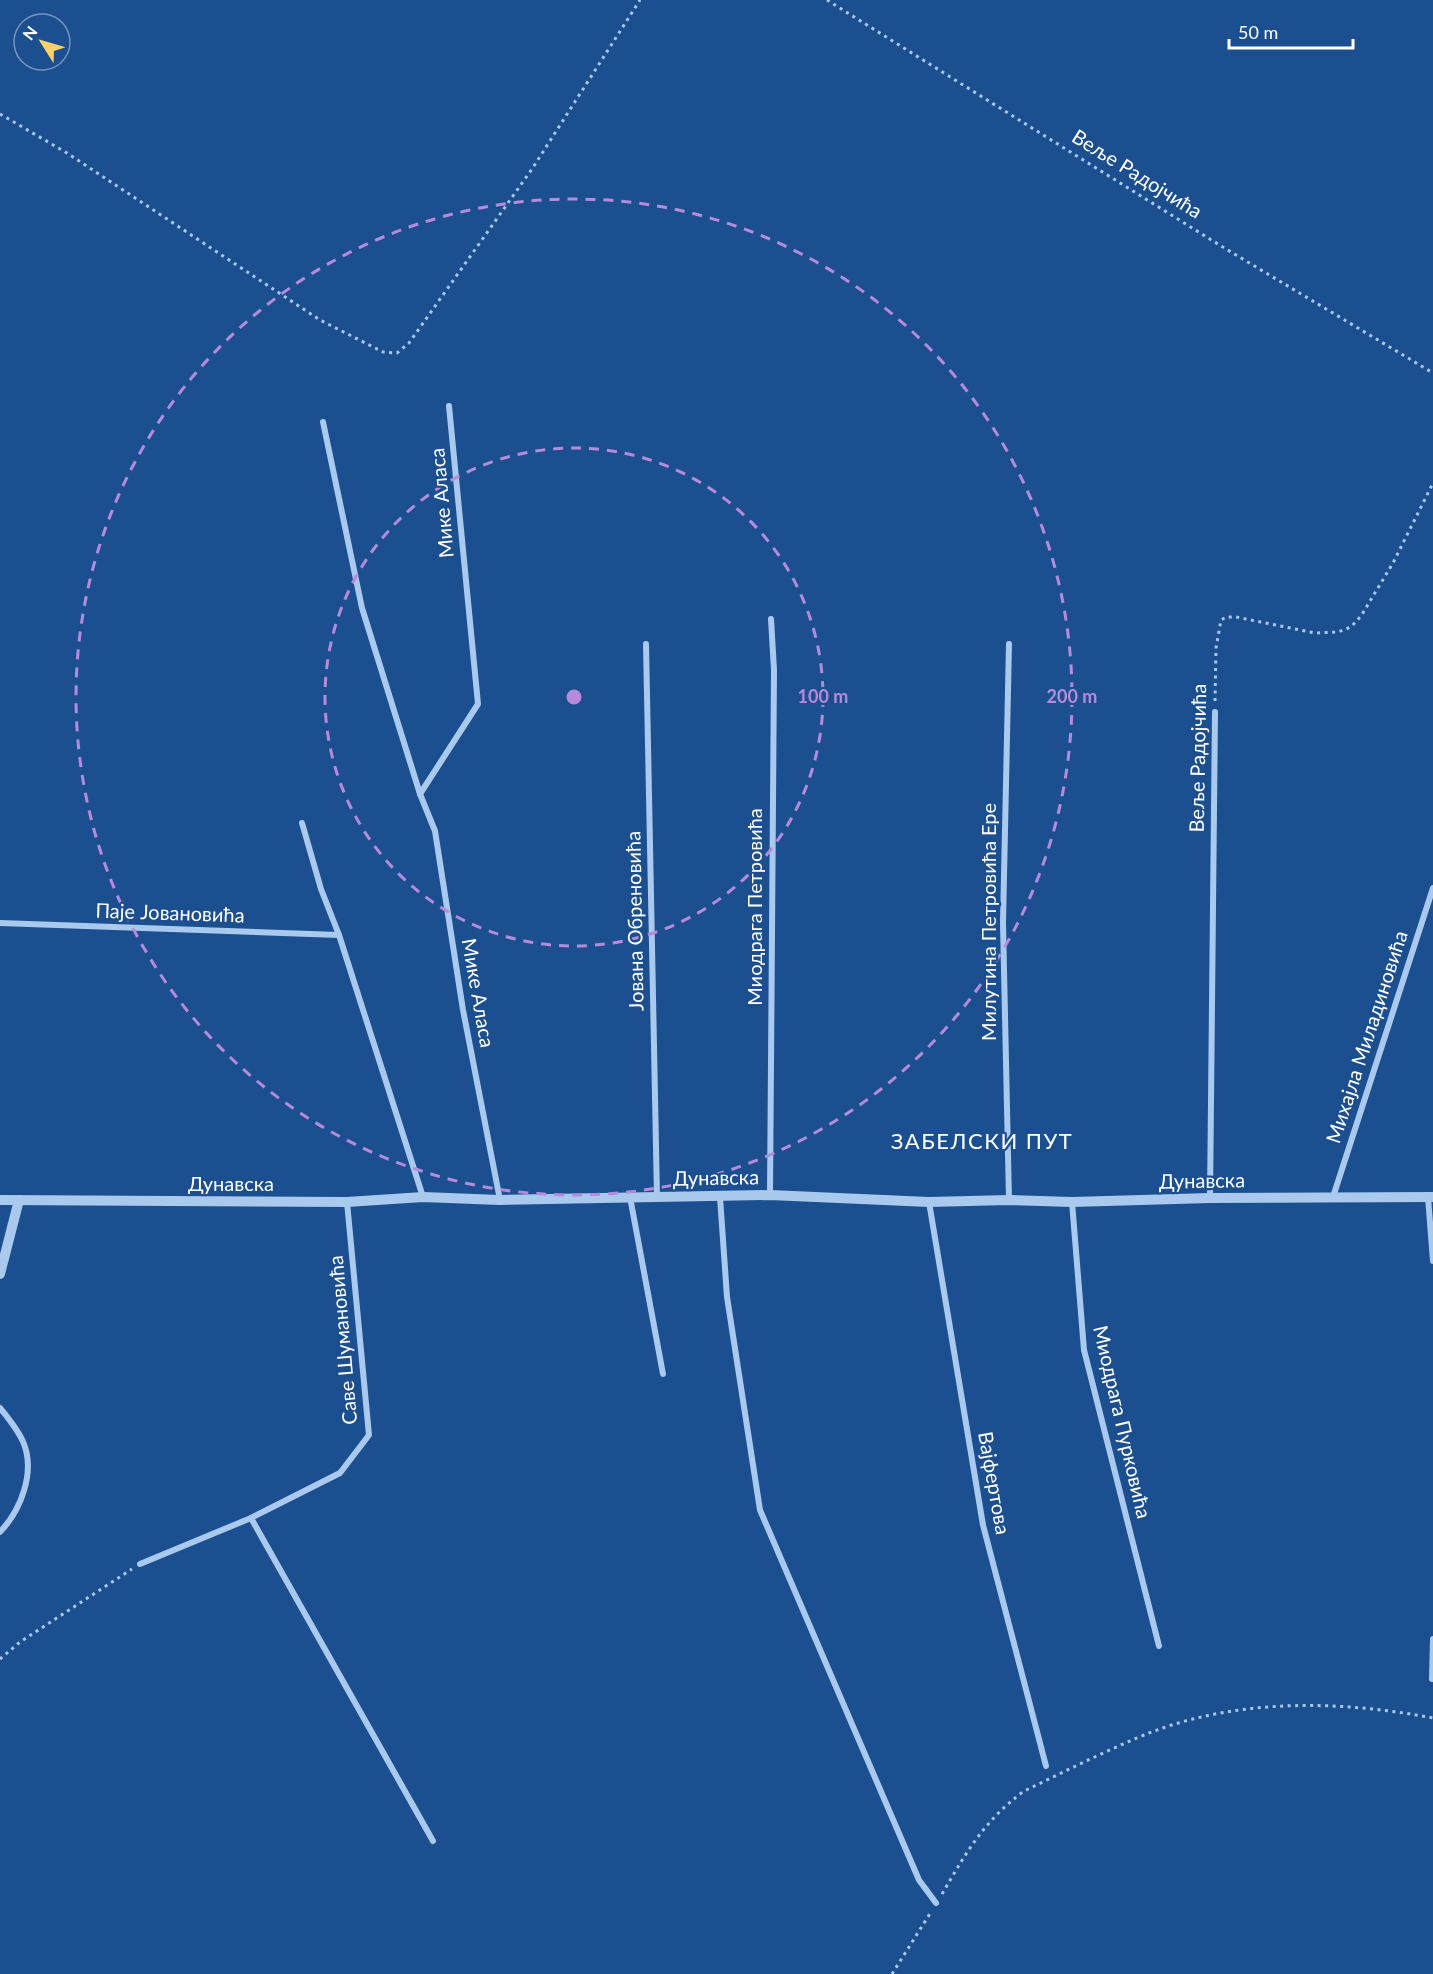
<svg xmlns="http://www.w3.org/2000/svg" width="1433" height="1974" viewBox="0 0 1433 1974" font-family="Lato,sans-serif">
  <rect width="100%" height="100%" fill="#1b4f8f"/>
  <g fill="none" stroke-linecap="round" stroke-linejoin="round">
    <!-- path -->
    <g stroke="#a9c9ee" stroke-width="3" stroke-dasharray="3 4.5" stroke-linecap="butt">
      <path d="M827,0L1221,246L1433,373"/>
      <path d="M0,114L67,153L320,320L383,352L397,353L409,343L532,169L640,0"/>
      <path d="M1215,701L1216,648L1221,620L1226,617H1236L1315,633L1338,632L1351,627L1361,616L1393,563L1433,483"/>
      <path d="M0,1659L20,1642L132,1569"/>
      <path d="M942,1894C967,1851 984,1821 1024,1791C1064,1772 1103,1752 1144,1735C1235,1698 1338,1700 1433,1718"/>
      <path d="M892,1974L931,1912"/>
    </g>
    <!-- minor -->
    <g stroke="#a9c9ee" stroke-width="6">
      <path d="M323,422L362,608L420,794L435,831L463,1010L500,1200"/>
      <path d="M646,644L657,1197"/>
      <path d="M1009,644L1003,923L1009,1200"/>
      <path d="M420,794L478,704L449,406"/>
      <path d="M302,823L321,889L339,935L423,1197"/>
      <path d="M0,923L339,935"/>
      <path d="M770,1195L774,670L771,619"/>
      <path d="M630,1197L663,1374"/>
      <path d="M720,1197L727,1297L760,1510L919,1880L936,1903"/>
      <path d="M1333,1197L1433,888"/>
      <path d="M1428,1197L1433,1261"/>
      <path d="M1210,1198L1215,712"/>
      <path d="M347,1202L369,1435L340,1473L251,1518L433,1841"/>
      <path d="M929,1202L983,1525L1046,1766"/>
      <path d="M1072,1202L1084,1350L1159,1646"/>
      <path d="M0,1408C9,1419 19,1431 24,1444C35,1473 21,1510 0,1532"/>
      <path d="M140,1564L251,1518"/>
      <path d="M1432,1679L1433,1639"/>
    </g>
    <!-- tertiary -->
    <g stroke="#a9c9ee" stroke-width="10">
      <path d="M0,1200L347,1202L423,1197L500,1200L770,1195L929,1202L1009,1200L1072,1202L1210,1198L1433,1197"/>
      <path d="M0,1274L19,1200"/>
    </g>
  </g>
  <!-- distance rings -->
  <g fill="none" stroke="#b68bdc" stroke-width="3" stroke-dasharray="10 8">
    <circle cx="574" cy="697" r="249"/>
    <circle cx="574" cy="697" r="498"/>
  </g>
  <g text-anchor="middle" stroke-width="4.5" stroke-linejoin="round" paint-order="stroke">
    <!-- street labels -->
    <g font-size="20" fill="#fff" stroke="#1b4f8f">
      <text transform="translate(1137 174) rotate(32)" y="7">Веље Радојчића</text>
      <text transform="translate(442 503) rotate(-95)" y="7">Мике Аласа</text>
      <text transform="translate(1198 758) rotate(-89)" y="7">Веље Радојчића</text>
      <text transform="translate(755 907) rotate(-90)" y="7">Миодрага Петровића</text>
      <text transform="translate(170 913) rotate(2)" y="7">Паје Јовановића</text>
      <text transform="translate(635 921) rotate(-91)" y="7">Јована Обреновића</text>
      <text transform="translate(989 922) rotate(-90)" y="7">Милутина Петровића Ере</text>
      <text transform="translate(478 993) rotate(80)" y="7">Мике Аласа</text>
      <text transform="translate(1367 1037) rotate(-72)" y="7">Михајла Миладиновића</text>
      <text transform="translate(716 1178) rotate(-1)" y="7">Дунавска</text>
      <text transform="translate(1202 1181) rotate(-1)" y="7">Дунавска</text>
      <text x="231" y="1191">Дунавска</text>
      <text transform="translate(343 1340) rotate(-95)" y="7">Саве Шумановића</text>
      <text transform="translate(1122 1422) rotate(77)" y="7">Миодрага Пурковића</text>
      <text transform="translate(994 1483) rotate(80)" y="7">Вајфертова</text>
    </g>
    <!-- quarter labels -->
    <g font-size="22" letter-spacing="1.5" fill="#fff" stroke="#1b4f8f">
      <text x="982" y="1149">ЗАБЕЛСКИ ПУТ</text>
    </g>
  </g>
  <circle cx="574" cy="697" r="9" fill="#b68bdc" stroke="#1b4f8f" stroke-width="3"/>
  <g font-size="18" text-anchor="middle" font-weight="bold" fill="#b68bdc" stroke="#1b4f8f" stroke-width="4.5" stroke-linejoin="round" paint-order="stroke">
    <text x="823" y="703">100 m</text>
    <text x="1072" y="703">200 m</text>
  </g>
  <!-- north arrow -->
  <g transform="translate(42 42) rotate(307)"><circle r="28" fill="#1b4f8f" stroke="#7695bc" stroke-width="1.5"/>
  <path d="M0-4.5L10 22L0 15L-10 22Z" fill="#ffd166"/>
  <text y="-9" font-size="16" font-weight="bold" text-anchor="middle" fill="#ffffff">N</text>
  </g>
  <!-- scale -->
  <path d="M1229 39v9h124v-9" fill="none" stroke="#ffffff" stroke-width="3"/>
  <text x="1238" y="39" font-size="18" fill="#ffffff" stroke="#1b4f8f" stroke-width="4.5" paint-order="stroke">50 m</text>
</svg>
